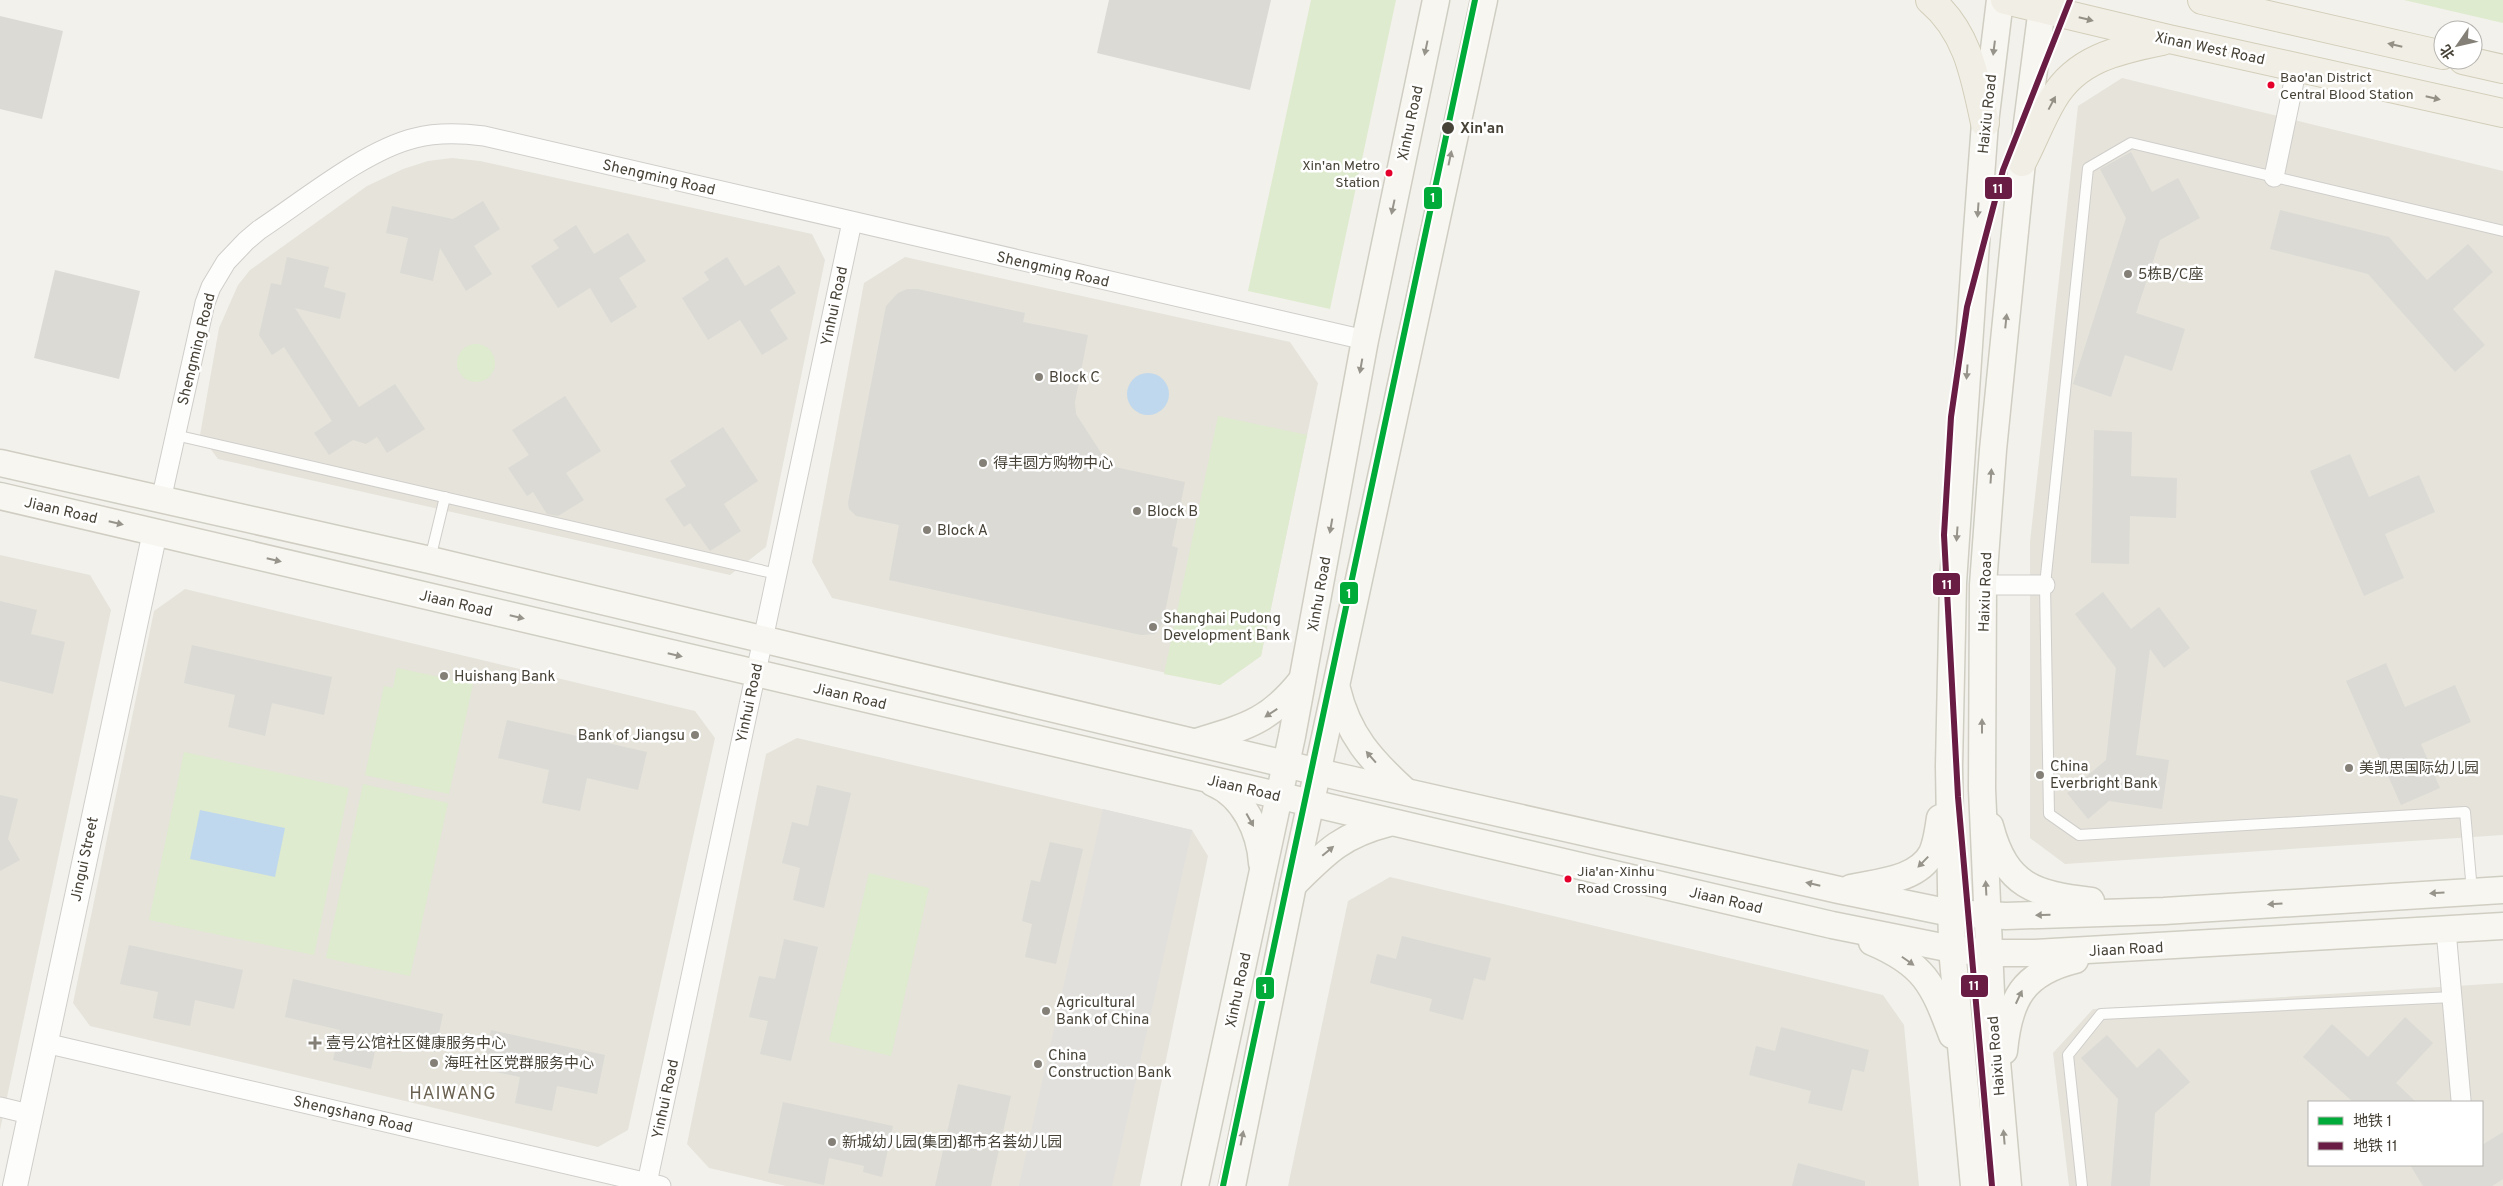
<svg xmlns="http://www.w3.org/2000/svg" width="2503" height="1186" viewBox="0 0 2503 1186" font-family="Overpass,'Noto Sans SC',sans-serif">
  <rect width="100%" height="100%" fill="#f2f1ec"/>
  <!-- residential -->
  <g fill="#e5e3da" fill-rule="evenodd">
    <path d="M2122,78L2503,171V835L2065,864L2030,838V542L2078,106Z"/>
    <path d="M452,158L480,161L812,234L825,260L766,547L730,575L218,459L200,435L219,328L238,285L250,270L367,186L403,169L428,161Z"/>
    <path d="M905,257L1290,342L1318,383L1261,656L1220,685L832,598L812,562L864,283Z"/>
    <path d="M0,555L90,575L111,610L0,1130Z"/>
    <path d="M185,589L695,711L715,738L628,1130L598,1147L90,1026L73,1003L154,611Z"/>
    <path d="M797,738L1192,830L1208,856L1140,1186H786L709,1168L687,1144L766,754Z"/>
    <path d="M1390,877L1883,995L1904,1025L1919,1186H1288L1348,901Z"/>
    <path d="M2503,983V1186H2069L2053,1053L2093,1009ZM2309,1102H2482V1165H2309Z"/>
  </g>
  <!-- green -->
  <g fill="#deebce">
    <path d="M1311,0H1396L1330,309L1248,291Z"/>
    <path d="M2404,0H2503V23Z"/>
    <circle cx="476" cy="363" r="19"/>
    <path d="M1218,416L1307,435L1261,656L1220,685L1164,674Z"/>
    <path d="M397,668L473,684L449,794L365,775L384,686L393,688Z"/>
    <path d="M184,752L349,788L314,955L149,920Z"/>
    <path d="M363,784L448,803L410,976L326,958Z"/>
    <path d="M869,873L929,888L891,1056L829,1041Z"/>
  </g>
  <!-- parking -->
  <path fill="#e1e0dc" d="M1103,809L1192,830L1112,1186H1019Z"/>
  <!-- water -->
  <g fill="#c0d8ed">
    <circle cx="1148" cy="394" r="21"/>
    <path d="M200,810L285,828L275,877L190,859Z"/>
  </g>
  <!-- building -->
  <g fill="#dbdad5">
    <path d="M1109,0H1271L1250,90L1097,53Z"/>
    <path d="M0,16L63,31L42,119L0,109Z"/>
    <path d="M2131,152L2152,192L2178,178L2200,218L2160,240L2136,313L2185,329L2172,371L2125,355L2111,397L2073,384L2126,218L2100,169Z"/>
    <path d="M483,201L500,229L474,246L492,274L466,291L440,248L433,281L400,273L408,238L386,233L392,206L453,219Z"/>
    <path d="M2280,210L2389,237L2427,280L2468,244L2493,272L2453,309L2485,345L2455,372L2368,274L2270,249Z"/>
    <path d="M576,225L594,254L628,233L646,261L619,278L637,307L611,323L590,288L558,308L531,266L559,248L553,240Z"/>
    <path d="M287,257L329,267L324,287L346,293L340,319L295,308L359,407L395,384L425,429L387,453L377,437L366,444L353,440L329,455L314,433L332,421L284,347L272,355L259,335L271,283L281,285Z"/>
    <path d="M727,257L745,286L779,265L796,293L770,310L788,339L762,355L740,320L708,340L682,298L709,280L704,272Z"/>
    <path d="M55,270L140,291L119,379L34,358Z"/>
    <path d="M907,289H918L1025,313L1023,322L1088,335L1075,402L1076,414L1105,459L1115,467L1185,482L1172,546L1178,548L1163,622L1155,634L1141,635L889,580L899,525L856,516L849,509L848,503L886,306L898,293Z"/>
    <path d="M565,396L601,451L566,473L584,500L558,516L547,514L533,492L527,496L508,468L529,455L512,430Z"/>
    <path d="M723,427L758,481L724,504L741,531L710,551L690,523L684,527L665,499L686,486L670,461Z"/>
    <path d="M2094,430L2132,432L2131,476L2177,478L2176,518L2130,516L2129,564L2091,563Z"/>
    <path d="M2350,454L2369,497L2419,475L2435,512L2385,534L2404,578L2364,596L2310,471Z"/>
    <path d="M2103,592L2131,629L2159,607L2190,648L2164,668L2150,649L2136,755L2169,760L2162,809L2109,801L2088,819L2067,793L2106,760L2116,668L2075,614Z"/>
    <path d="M0,601L37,610L31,634L65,642L53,694L0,681Z"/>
    <path d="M192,645L332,677L324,715L272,703L265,736L228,727L235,695L184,683Z"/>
    <path d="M2386,663L2405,707L2455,685L2471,722L2421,744L2440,788L2401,805L2346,681Z"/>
    <path d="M507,720L647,752L638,790L587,778L580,811L542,803L549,770L498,758Z"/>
    <path d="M817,785L851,793L824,908L793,900L800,868L782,863L792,822L808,826Z"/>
    <path d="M0,795L18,799L8,839L20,860L0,871Z"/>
    <path d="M1050,842L1083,849L1056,964L1025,957L1032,924L1022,921L1031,880L1040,882Z"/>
    <path d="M1402,936L1491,958L1485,981L1474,978L1463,1020L1429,1011L1432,999L1370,983L1377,954L1396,959Z"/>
    <path d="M784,939L818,947L791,1061L760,1054L768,1021L749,1017L759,976L775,979Z"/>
    <path d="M129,945L243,970L234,1009L195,1000L190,1026L153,1018L158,992L120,984Z"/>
    <path d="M293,979L443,1014L435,1052L378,1038L371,1069L333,1060L340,1030L285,1017Z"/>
    <path d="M2405,1017L2433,1043L2396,1083L2416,1102H2353L2303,1057L2332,1024L2368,1057Z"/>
    <path d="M1781,1027L1869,1050L1864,1072L1852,1069L1842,1111L1808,1103L1811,1091L1749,1075L1756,1046L1775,1051Z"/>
    <path d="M491,1030L605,1055L597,1094L557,1086L552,1111L515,1103L520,1077L482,1069Z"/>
    <path d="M2107,1035L2137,1068L2159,1048L2190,1082L2155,1113L2150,1186H2111L2118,1099L2081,1058Z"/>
    <path d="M958,1084L1011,1096L991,1186H935Z"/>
    <path d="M783,1102L893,1126L882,1177L863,1172L864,1166L829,1158L824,1185L768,1173Z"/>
    <path d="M2503,1132V1179L2492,1186H2423L2410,1165H2482V1145Z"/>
    <path d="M1798,1163L1865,1181V1186H1792Z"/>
  </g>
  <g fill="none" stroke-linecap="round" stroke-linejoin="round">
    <!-- service casing -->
    <g stroke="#d0ceca" stroke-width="12">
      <g id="service">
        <path d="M175,435L777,574"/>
        <path d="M430,559L445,497"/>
        <path d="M2472,891L2465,812L2079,835L2049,814L2045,585L2088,168L2131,143L2503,231"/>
        <path d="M2082,1186L2068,1055L2101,1014L2453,997"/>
      </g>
    </g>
    <!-- minor casing -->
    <g stroke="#d0ceca" stroke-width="21">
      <g id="minor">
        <path d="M2274,177L2297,67"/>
        <path d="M161,500L205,303L211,287L226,262L246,241L259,230C303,201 365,150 415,138C438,132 460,133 484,136L1365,340"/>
        <path d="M1983,585H2045"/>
        <path d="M2446,930L2461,1100"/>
        <path d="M45,1043L661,1186"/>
        <path d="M0,1107L29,1114"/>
        <path d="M647,1183L852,222"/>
      </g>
    </g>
    <!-- tertiary casing -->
    <g stroke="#d0ceca" stroke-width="26">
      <path id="tertiary" d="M15,1186L155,532"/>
    </g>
    <!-- secondary casing -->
    <g stroke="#d0cec3" stroke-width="29">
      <g id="secondary">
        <path d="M0,463L430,560L1344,778L1839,890L1951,913L2006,916L2164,911L2503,890"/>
        <path d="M0,496L1832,925L1952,949L1989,953H2035L2503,926"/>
        <path d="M1337,689C1348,735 1371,760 1405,791"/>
        <path d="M1196,742C1245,727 1269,722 1302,680"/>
        <path d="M1213,783C1244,796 1260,832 1262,863"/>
        <path d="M1990,826C2006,887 2035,894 2091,901"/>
        <path d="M1293,885C1326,852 1342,835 1389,823"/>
        <path d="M1851,888C1878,882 1918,880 1932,853C1937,842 1938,830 1940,818"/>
        <path d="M1872,942C1924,964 1933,984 1952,1035"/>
        <path d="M2004,1051C2009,999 2023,973 2075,960"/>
        <path d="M1195,1186L1292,736L1365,340L1436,0"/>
        <path d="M1232,1186L1293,885L1484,0"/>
        <path d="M1974,1186L1952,949L1949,766L1953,583L1975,257L1985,123L2000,0"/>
        <path d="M2008,1186L1991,993L1982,789L1983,585L1993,450L2022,162L2043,0"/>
      </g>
    </g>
    <!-- primary casing -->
    <g stroke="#d3ceba" stroke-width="30">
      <g id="primary">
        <path d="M1930,0C1968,32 1975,77 1985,123"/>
        <path d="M2005,0L2169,39L2503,113"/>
        <path d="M2202,0L2443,55"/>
        <path d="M2463,60L2503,69"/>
        <path d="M2022,162C2033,141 2041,119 2053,99C2077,58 2119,50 2162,41"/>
      </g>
    </g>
    <!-- service -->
    <use href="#service" stroke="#fdfdfc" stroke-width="10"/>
    <!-- minor -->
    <use href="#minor" stroke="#fdfdfc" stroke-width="19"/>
    <!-- tertiary -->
    <use href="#tertiary" stroke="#fdfdfc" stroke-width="24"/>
    <!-- secondary -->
    <use href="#secondary" stroke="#f7f6f0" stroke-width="26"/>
    <!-- primary -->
    <use href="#primary" stroke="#f1eee5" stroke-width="28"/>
    <!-- metro-1 casing -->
    <g stroke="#fff" stroke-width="10">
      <path id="metro-1" d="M1223,1186L1475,0"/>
    </g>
    <!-- metro-2 casing -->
    <g stroke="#fff" stroke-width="10">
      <path id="metro-2" d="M1992,1186L1958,797L1944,535L1951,417L1967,307L2003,170L2070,0"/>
    </g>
    <!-- metro-1 -->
    <use href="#metro-1" stroke="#00ab39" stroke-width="6"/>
    <!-- metro-2 -->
    <use href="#metro-2" stroke="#6a1d44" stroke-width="6"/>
  </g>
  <!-- one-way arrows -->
  <defs><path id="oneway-solid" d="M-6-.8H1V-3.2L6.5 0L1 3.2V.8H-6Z" transform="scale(1.25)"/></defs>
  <g fill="#949086">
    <use href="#oneway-solid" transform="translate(2086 19) rotate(14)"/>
    <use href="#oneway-solid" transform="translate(2395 45) rotate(-167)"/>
    <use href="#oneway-solid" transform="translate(2433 98) rotate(13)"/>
    <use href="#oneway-solid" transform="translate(2052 103) rotate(-62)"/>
  </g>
  <g fill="#97948b">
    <use href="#oneway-solid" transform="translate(1426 48) rotate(102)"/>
    <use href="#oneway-solid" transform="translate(1994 48) rotate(97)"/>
    <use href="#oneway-solid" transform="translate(1450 158) rotate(-78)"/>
    <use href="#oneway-solid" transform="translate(1393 207) rotate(102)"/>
    <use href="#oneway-solid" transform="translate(1978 210) rotate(94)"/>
    <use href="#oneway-solid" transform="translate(2006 321) rotate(-84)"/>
    <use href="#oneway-solid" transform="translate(1361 366) rotate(100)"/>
    <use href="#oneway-solid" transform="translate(1967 372) rotate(94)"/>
    <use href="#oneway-solid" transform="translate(1991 476) rotate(-86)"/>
    <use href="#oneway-solid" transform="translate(116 523) rotate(13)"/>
    <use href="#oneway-solid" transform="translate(1331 526) rotate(100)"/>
    <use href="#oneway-solid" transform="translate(1957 534) rotate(94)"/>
    <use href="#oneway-solid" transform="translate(274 560) rotate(13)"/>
    <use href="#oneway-solid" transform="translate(517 617) rotate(13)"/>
    <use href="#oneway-solid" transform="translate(675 655) rotate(13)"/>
    <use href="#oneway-solid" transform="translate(1271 713) rotate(147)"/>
    <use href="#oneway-solid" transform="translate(1982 726) rotate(-90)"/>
    <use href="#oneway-solid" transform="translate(1371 757) rotate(-131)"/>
    <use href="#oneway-solid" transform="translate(1250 820) rotate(61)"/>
    <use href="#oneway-solid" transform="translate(1328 851) rotate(-40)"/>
    <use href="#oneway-solid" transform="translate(1923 862) rotate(134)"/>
    <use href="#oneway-solid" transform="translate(1813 884) rotate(-167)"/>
    <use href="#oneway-solid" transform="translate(1986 888) rotate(-93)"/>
    <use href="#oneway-solid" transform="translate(2437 893) rotate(176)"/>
    <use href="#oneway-solid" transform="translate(2275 904) rotate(176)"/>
    <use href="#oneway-solid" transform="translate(2043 915) rotate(178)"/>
    <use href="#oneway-solid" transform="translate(1908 961) rotate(35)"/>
    <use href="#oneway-solid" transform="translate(2019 997) rotate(-65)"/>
    <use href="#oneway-solid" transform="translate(2004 1137) rotate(-95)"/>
    <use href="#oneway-solid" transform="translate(1242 1138) rotate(-79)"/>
  </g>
  <!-- markers -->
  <g fill="#e4002b" stroke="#fff" stroke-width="2">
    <circle cx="2271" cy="85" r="4.5"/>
    <circle cx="1389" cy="173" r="4.5"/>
    <circle cx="1568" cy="879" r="4.5"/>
  </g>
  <circle fill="#484338" stroke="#fff" stroke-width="2" cx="1448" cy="128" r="7"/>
  <g fill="#848077" stroke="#fff" stroke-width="2">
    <circle cx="2128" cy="274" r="5"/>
    <circle cx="1039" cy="377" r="5"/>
    <circle cx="983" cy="463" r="5"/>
    <circle cx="1137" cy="511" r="5"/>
    <circle cx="927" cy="530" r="5"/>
    <circle cx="1153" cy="627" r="5"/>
    <circle cx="444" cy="676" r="5"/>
    <circle cx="695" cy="735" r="5"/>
    <circle cx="2349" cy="768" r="5"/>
    <circle cx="2040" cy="775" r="5"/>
    <circle cx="1046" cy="1011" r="5"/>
    <path d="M312.5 1035.5h5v5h5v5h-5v5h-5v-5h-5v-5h5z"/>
    <circle cx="434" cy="1063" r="5"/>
    <circle cx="1038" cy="1064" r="5"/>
    <circle cx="832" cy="1142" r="5"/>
  </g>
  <g text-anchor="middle" stroke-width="5" stroke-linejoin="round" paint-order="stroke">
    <!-- bus labels -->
    <g font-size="14" fill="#484338" stroke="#fff" text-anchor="start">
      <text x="2280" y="82">Bao'an District<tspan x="2280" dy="17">Central Blood Station</tspan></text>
      <text x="1380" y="170" text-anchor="end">Xin'an Metro<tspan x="1380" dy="17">Station</tspan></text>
      <text x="1577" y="876">Jia'an-Xinhu<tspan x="1577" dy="17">Road Crossing</tspan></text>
    </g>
    <!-- street labels -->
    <g font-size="15" fill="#484338" stroke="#fff">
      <text transform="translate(2210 48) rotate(12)" y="5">Xinan West Road</text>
      <text transform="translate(1987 114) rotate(-84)" y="5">Haixiu Road</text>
      <text transform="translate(1410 123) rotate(-78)" y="5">Xinhu Road</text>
      <text transform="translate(659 177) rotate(13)" y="5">Shengming Road</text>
      <text transform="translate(1053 269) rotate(13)" y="5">Shengming Road</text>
      <text transform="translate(834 306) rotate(-78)" y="5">Yinhui Road</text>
      <text transform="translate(196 349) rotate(-76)" y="5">Shengming Road</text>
      <text transform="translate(61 510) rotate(13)" y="5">Jiaan Road</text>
      <text transform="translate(1985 592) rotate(-88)" y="5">Haixiu Road</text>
      <text transform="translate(1319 594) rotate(-80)" y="5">Xinhu Road</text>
      <text transform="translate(456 603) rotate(13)" y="5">Jiaan Road</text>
      <text transform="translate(850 696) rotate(13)" y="5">Jiaan Road</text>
      <text transform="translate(749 703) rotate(-78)" y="5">Yinhui Road</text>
      <text transform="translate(1244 788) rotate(13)" y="5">Jiaan Road</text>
      <text transform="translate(84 859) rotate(-78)" y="5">Jingui Street</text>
      <text transform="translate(1726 900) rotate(13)" y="5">Jiaan Road</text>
      <text transform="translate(2126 949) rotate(-3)" y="5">Jiaan Road</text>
      <text transform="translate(1238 990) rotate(-78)" y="5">Xinhu Road</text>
      <text transform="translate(1996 1056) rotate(-95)" y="5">Haixiu Road</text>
      <text transform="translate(665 1099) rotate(-78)" y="5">Yinhui Road</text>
      <text transform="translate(353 1114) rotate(13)" y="5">Shengshang Road</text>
    </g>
    <!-- stop labels -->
    <g font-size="15" font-weight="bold" fill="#484338" stroke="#fff" text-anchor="start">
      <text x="1460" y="133">Xin'an</text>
    </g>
    <!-- poi labels -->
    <g font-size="15" fill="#484338" stroke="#fff" text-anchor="start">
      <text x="2138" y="279">5栋B/C座</text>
      <text x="1049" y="382">Block C</text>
      <text x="993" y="468">得丰·圆方购物中心</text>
      <text x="1147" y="516">Block B</text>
      <text x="937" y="535">Block A</text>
      <text x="1163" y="623">Shanghai Pudong<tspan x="1163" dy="17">Development Bank</tspan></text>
      <text x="454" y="681">Huishang Bank</text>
      <text x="685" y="740" text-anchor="end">Bank of Jiangsu</text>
      <text x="2050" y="771">China<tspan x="2050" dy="17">Everbright Bank</tspan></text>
      <text x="2359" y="773">美凯思国际幼儿园</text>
      <text x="1056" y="1007">Agricultural<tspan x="1056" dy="17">Bank of China</tspan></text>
      <text x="326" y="1048">壹号公馆社区健康服务中心</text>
      <text x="1048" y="1060">China<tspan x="1048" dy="17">Construction Bank</tspan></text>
      <text x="444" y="1068">海旺社区党群服务中心</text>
      <text x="842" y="1147">新城幼儿园(集团)都市名荟幼儿园</text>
    </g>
    <!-- quarter labels -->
    <g font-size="18" letter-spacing="1" fill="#6a6150" stroke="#fff">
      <text x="453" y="1099">HAIWANG</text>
    </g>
  </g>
  <g stroke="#fff" stroke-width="2">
    <rect x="1984" y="176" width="29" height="24" rx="5" fill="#6a1d44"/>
    <rect x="1423" y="186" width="20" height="24" rx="5" fill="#00ab39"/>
    <rect x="1932" y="572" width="29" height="24" rx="5" fill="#6a1d44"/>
    <rect x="1339" y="581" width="20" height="24" rx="5" fill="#00ab39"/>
    <rect x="1960" y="974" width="29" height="24" rx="5" fill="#6a1d44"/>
    <rect x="1255" y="976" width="20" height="24" rx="5" fill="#00ab39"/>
  </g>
  <g font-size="14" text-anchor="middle" font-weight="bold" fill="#fff">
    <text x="1998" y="193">11</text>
    <text x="1433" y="202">1</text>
    <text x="1947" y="589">11</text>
    <text x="1349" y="598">1</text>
    <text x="1974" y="990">11</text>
    <text x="1265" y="993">1</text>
  </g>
  <!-- legend -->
  <rect x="2308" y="1101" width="175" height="65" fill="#ffffff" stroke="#b6b4af"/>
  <rect x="2318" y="1117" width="25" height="8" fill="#00ab39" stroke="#b6b4af"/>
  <text x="2353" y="1126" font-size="15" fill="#484338">地铁 1</text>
  <rect x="2318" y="1142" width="25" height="8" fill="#6a1d44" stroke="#b6b4af"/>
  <text x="2353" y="1151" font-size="15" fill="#484338">地铁 11</text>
  <!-- north arrow -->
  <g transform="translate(2458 45) rotate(236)"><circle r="24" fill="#ffffff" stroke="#b6b4af"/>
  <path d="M0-4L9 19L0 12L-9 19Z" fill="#848077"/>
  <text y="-8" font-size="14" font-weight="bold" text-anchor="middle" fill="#484338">北</text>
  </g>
</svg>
